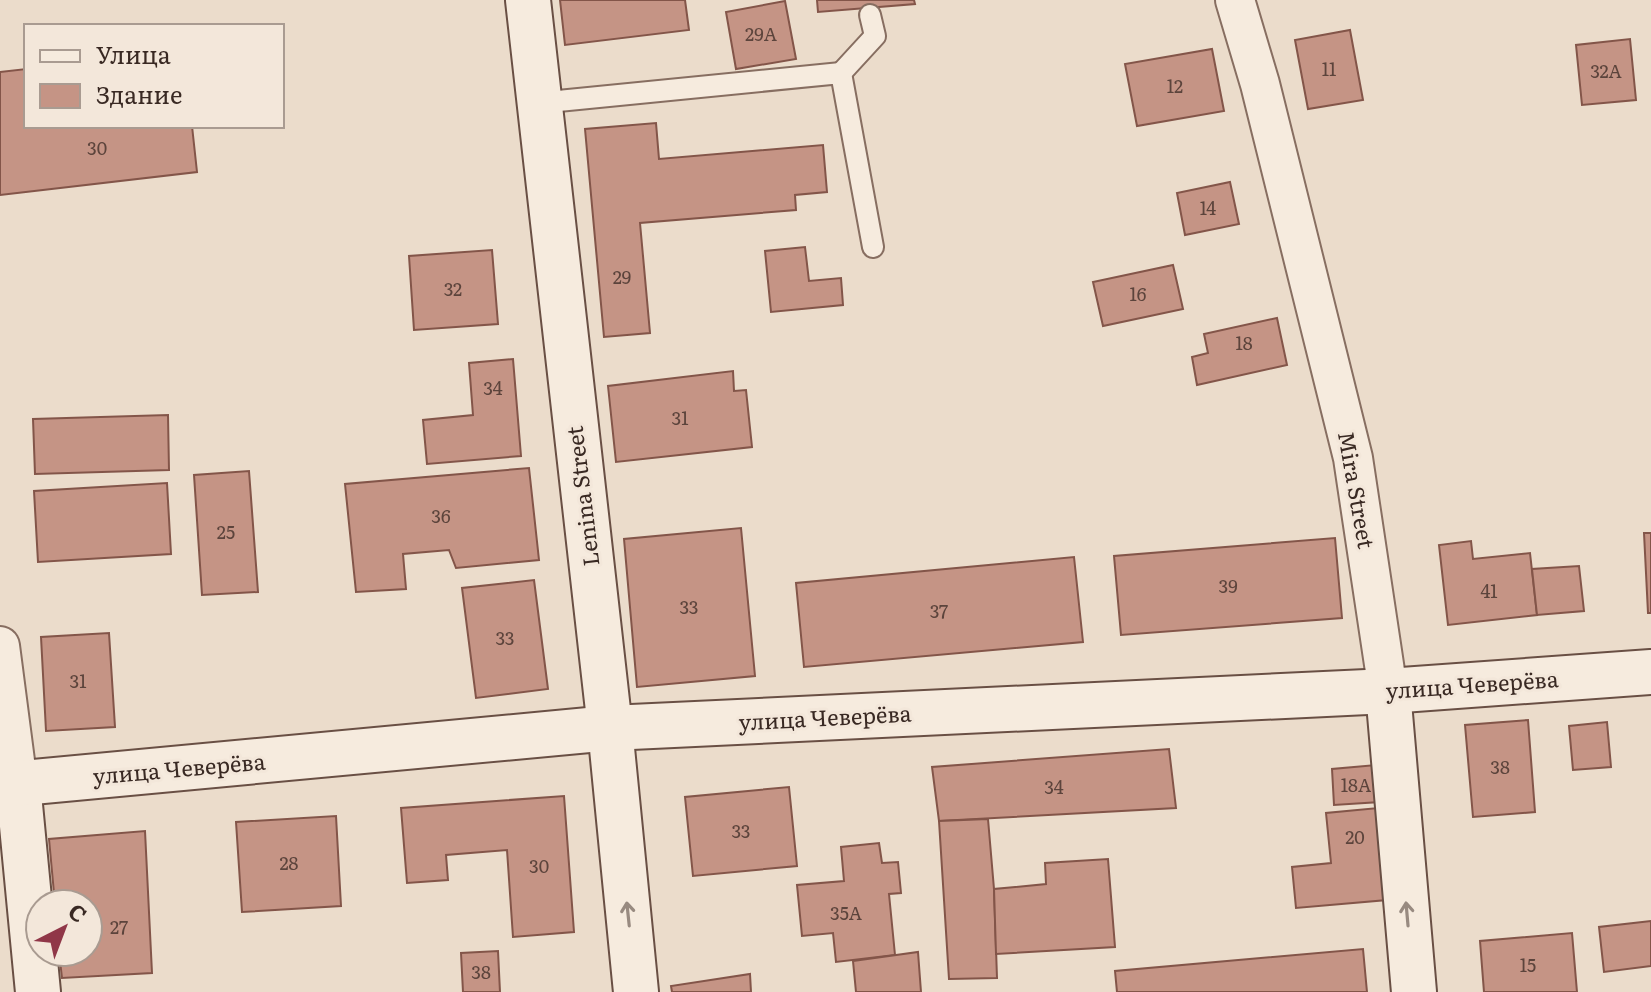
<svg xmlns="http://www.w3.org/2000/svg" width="1651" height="992" viewBox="0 0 1651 992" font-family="Literata,serif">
  <rect width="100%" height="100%" fill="#ebdccb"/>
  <!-- building -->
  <g fill="#c59485" stroke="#835549" stroke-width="2">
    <path d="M560,0H685L689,30L565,45Z"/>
    <path d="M817,0H914L915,4L818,12Z"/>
    <path d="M785,1L796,59L736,69L726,12Z"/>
    <path d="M1350,30L1363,100L1308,109L1295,40Z"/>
    <path d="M1630,39L1636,100L1582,105L1576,45Z"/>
    <path d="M1212,49L1224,111L1137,126L1125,64Z"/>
    <path d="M26,69V126H192L197,172L0,195V72Z"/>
    <path d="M656,123L659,159L823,145L827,192L795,195L796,210L640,223L650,333L604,337L585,129Z"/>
    <path d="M1230,182L1239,224L1185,235L1177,193Z"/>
    <path d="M805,247L809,281L841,278L843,305L771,312L765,251Z"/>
    <path d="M492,250L498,324L414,330L409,256Z"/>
    <path d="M1173,265L1183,309L1103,326L1093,282Z"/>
    <path d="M1277,318L1287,365L1197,385L1192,357L1208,353L1204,334Z"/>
    <path d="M513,359L521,456L427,464L423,420L473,415L469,363Z"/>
    <path d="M733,371L734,391L746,390L752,447L616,462L608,386Z"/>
    <path d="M168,415L169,470L35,474L33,419Z"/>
    <path d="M529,468L539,560L456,568L449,550L403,554L406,589L356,592L345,484Z"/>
    <path d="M249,471L258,592L202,595L194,475Z"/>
    <path d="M167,483L171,554L38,562L34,491Z"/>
    <path d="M741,528L755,676L637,687L624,539Z"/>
    <path d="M1644,533H1651V613H1648Z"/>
    <path d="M1335,538L1342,618L1121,635L1114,556Z"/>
    <path d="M1471,541L1473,559L1530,553L1537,615L1448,625L1439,545Z"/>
    <path d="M1074,557L1083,642L804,667L796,583Z"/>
    <path d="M1579,566L1584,611L1537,615L1532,569Z"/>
    <path d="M534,580L548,689L476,698L462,588Z"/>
    <path d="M109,633L115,727L46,731L41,637Z"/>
    <path d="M1528,720L1535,812L1473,817L1465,725Z"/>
    <path d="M1607,722L1611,767L1573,770L1569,726Z"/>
    <path d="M1169,749L1176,808L939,821L932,767Z"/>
    <path d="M1376,765L1380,802L1334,805L1332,769Z"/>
    <path d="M789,787L797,866L693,876L685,797Z"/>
    <path d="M564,796L574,932L513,937L507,850L446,855L448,880L407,883L401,808Z"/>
    <path d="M1378,808L1387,900L1296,908L1292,867L1331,863L1326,813Z"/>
    <path d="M336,816L341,906L242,912L236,822Z"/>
    <path d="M988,819L994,889L997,978L949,979L939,821Z"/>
    <path d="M145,831L152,973L62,978L59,952H88V904H55L49,839Z"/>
    <path d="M879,843L882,863L898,862L901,893L889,894L895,955L836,962L833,933L802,936L797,885L844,881L841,847Z"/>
    <path d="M1108,859L1115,947L996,954L994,889L1046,884L1045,863Z"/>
    <path d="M1651,921V966L1604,972L1599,927Z"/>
    <path d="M1572,933L1577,992H1484L1480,941Z"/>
    <path d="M1363,949L1367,992H1117L1115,971Z"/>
    <path d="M498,951L500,992H463L461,953Z"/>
    <path d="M918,952L921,992H856L853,961Z"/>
    <path d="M750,974L751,992H672L671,986Z"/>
  </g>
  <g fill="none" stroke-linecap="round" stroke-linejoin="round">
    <!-- lane casing -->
    <g stroke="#876e61" stroke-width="24">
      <g id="lane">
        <path d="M841,73L875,36L870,15"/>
        <path d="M538,103L841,73L873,247"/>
      </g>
    </g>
    <!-- street casing -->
    <g stroke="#876e61" stroke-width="42">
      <g id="street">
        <path d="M1235,0L1260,84L1353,458L1388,691"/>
        <path d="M0,646L18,784"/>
      </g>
    </g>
    <!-- secondary casing -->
    <g stroke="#694f44" stroke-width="48">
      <g id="secondary">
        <path d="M528,0L610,728L636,992"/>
        <path d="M1388,691L1414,992"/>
        <path d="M18,784L38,992"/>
        <path d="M0,785L610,728L1388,691L1651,672"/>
      </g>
    </g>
    <!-- lane -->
    <use href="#lane" stroke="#f6ebde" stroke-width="20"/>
    <!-- street -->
    <use href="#street" stroke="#f6ebde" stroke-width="38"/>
    <!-- secondary -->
    <use href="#secondary" stroke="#f6ebde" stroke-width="44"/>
  </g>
  <!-- one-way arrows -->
  <defs><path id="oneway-shaft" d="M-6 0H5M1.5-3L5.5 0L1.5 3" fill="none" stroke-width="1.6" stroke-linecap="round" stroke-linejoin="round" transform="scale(2)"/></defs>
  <g stroke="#988a80">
    <use href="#oneway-shaft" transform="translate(628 914) rotate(-96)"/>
    <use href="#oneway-shaft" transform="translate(1407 914) rotate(-95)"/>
  </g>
  <g text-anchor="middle" stroke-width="6" stroke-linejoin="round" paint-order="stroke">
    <!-- number labels -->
    <g font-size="18" fill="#5c443c">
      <text x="761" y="41">29А</text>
      <text x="1329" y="76">11</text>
      <text x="1606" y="78">32А</text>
      <text x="1175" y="93">12</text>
      <text x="97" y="155">30</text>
      <text x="1208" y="215">14</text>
      <text x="622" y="284">29</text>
      <text x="453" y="296">32</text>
      <text x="1138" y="301">16</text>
      <text x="1244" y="350">18</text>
      <text x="493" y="395">34</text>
      <text x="680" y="425">31</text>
      <text x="441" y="523">36</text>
      <text x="226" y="539">25</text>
      <text x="1228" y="593">39</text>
      <text x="1489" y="598">41</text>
      <text x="689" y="614">33</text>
      <text x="939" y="618">37</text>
      <text x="505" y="645">33</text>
      <text x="78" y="688">31</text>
      <text x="1500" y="774">38</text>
      <text x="1356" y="792">18А</text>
      <text x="1054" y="794">34</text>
      <text x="741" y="838">33</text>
      <text x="1355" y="844">20</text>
      <text x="289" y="870">28</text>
      <text x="539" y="873">30</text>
      <text x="846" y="920">35А</text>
      <text x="119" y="934">27</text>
      <text x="1528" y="972">15</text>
      <text x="481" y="979">38</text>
    </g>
    <!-- street labels -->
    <g font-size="22" fill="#392923" stroke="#f3e7da">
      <text transform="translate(1356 490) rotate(80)" y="8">Mira Street</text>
      <text transform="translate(583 496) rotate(-97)" y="8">Lenina Street</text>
      <text transform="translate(1472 685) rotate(-4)" y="8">улица Чеверёва</text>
      <text transform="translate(825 718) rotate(-3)" y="8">улица Чеверёва</text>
      <text transform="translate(179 769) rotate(-5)" y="8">улица Чеверёва</text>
    </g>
  </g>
  <!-- legend -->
  <rect x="24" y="24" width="260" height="104" fill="#f3e7da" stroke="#a99b91" stroke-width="2"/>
  <rect x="40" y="50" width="40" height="12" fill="#f6ebde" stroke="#a99b91" stroke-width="2"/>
  <text x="96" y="64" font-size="24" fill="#392923">Улица</text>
  <rect x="40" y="84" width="40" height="24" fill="#c59485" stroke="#a99b91" stroke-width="2"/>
  <text x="96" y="104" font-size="24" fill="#392923">Здание</text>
  <!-- north arrow -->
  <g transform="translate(64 928) rotate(42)"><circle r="38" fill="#f3e7da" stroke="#a99b91" stroke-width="2"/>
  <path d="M0-6L14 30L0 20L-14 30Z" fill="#903748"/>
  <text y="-12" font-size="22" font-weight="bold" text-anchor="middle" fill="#392923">С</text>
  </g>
</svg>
